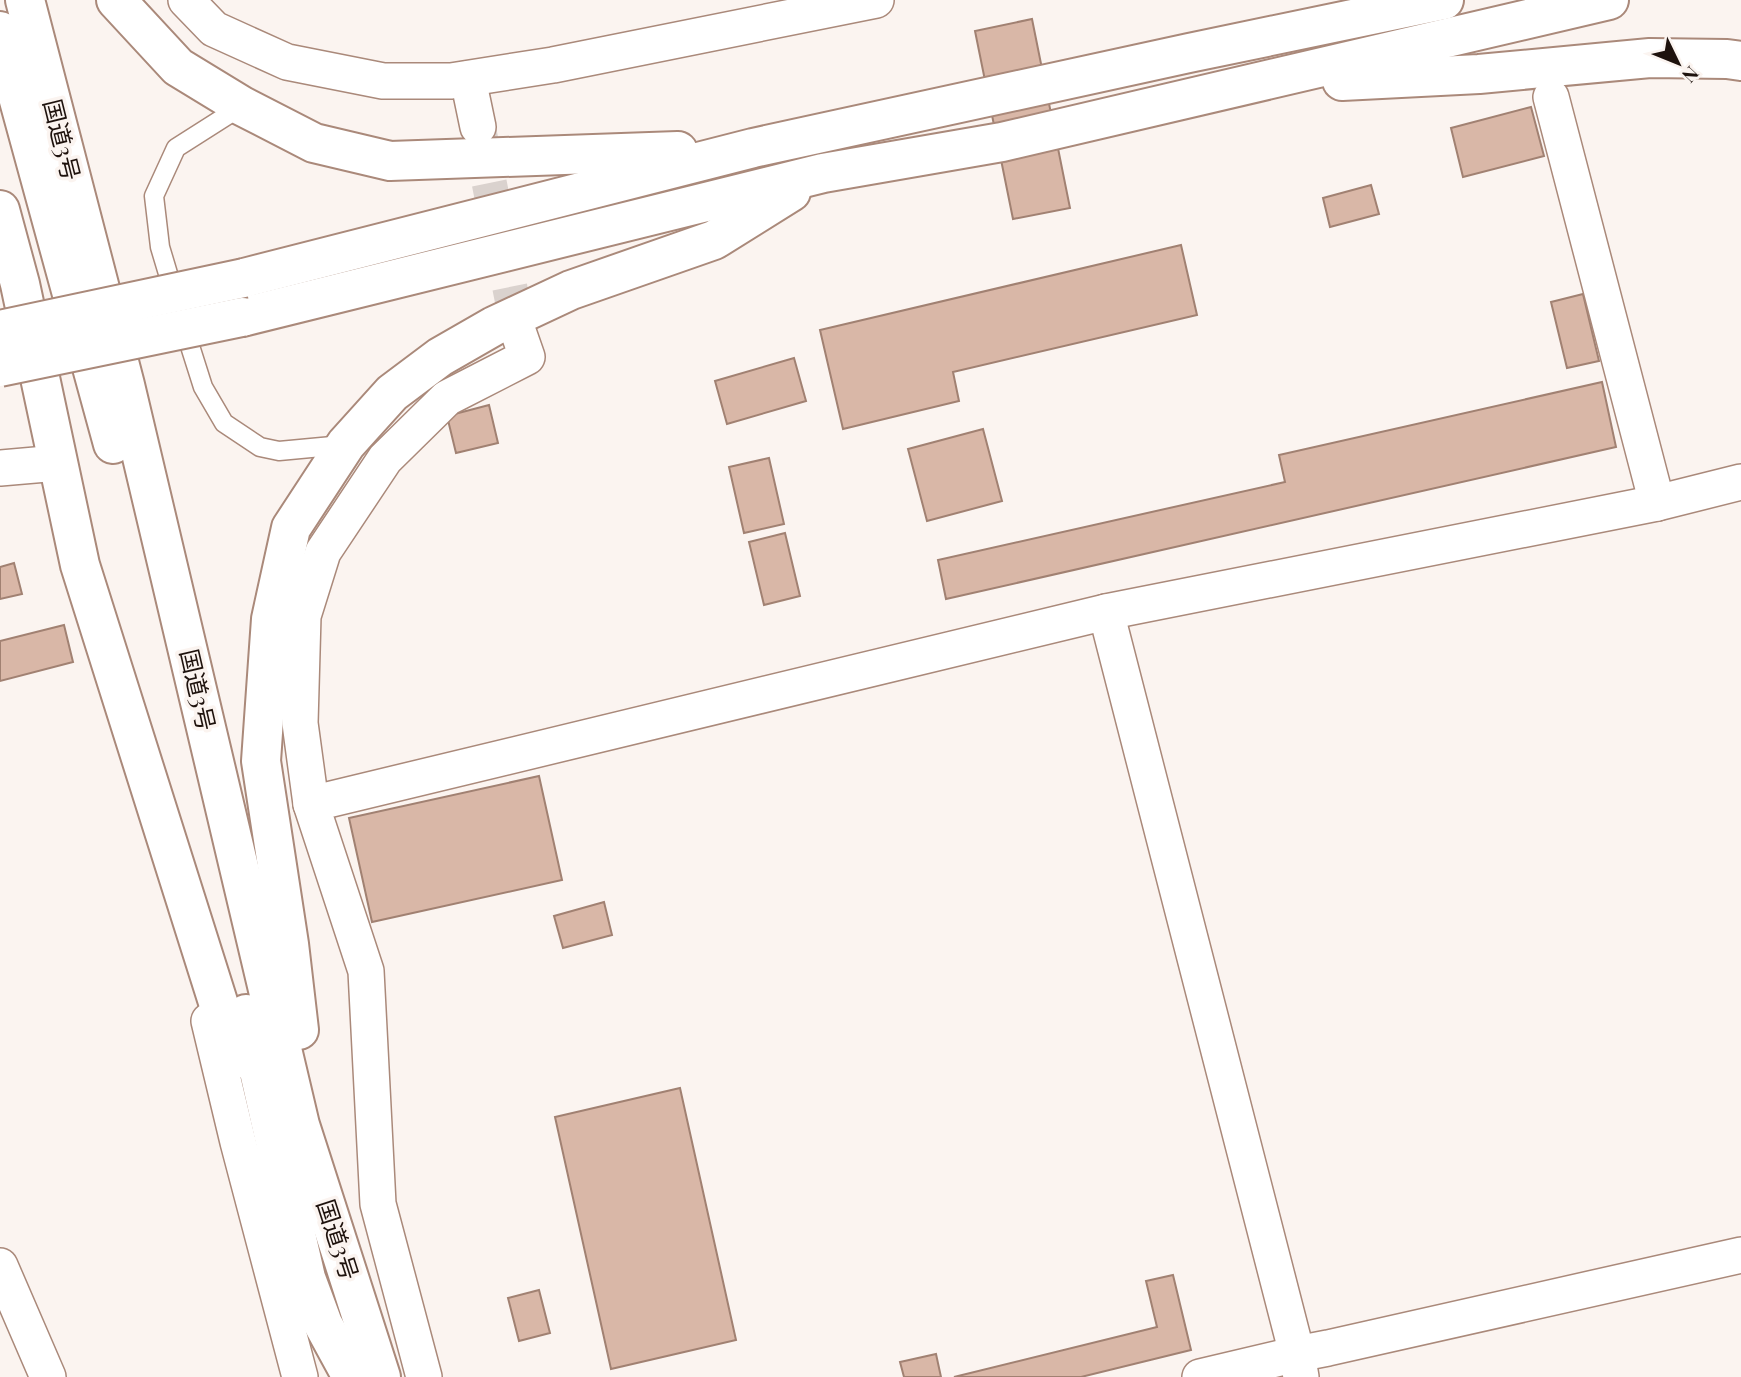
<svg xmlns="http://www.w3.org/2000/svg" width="1741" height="1377" viewBox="0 0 1741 1377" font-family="'Playfair Display','Noto Sans JP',serif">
  <rect width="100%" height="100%" fill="#fbf4f0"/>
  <!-- building -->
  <g fill="#d9b7a7" stroke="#a18172" stroke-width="2">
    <path d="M1032,19L1070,208L1013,219L975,31Z"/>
    <path d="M1531,107L1544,156L1463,177L1451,128Z"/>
    <path d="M1371,185L1379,214L1330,227L1323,198Z"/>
    <path d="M1181,245L1197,315L953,372L959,401L843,429L820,330Z"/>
    <path d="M1583,294L1599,361L1567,368L1551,302Z"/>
    <path d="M794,358L806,401L727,424L715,381Z"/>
    <path d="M1602,382L1616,447L946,599L938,560L1285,482L1279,455Z"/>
    <path d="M489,405L498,443L456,453L447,416Z"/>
    <path d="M983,429L1002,501L927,521L908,449Z"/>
    <path d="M769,458L784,524L744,533L729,467Z"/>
    <path d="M785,533L800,596L764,605L749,542Z"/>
    <path d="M14,563L22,594L0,599V567Z"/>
    <path d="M64,625L73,662L0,681V641Z"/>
    <path d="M539,776L562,880L372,922L349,818Z"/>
    <path d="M604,902L612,935L563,948L554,916Z"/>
    <path d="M680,1088L736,1340L611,1369L555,1117Z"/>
    <path d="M1173,1275L1191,1350L1081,1377H954L1157,1327L1146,1281Z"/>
    <path d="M539,1290L550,1333L519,1341L508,1298Z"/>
    <path d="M936,1354L941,1377H904L900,1362Z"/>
  </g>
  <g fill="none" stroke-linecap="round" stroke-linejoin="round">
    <!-- street-tunnel -->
    <g stroke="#dad2ce" stroke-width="35" stroke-dasharray="35 18" stroke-linecap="butt">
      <path d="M1531,0L1551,96"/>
      <path d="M479,131L519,334"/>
    </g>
    <!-- lane casing -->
    <g stroke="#aa897a" stroke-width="21">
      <g id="lane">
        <path d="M175,297L160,247L154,196L176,148L242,106"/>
        <path d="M183,324L203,387L224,423L260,447L279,451L343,445"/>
      </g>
    </g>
    <!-- street casing -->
    <g stroke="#aa897a" stroke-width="38">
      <g id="street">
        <path d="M186,0L214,29L287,62L383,81H451L553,65L876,0"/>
        <path d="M468,79L478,127"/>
        <path d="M1551,97L1657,503"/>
        <path d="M0,468L58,463"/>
        <path d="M1106,612L1297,1354L1301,1377"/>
        <path d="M311,804L300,723L303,616L323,552L385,459L447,398L527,357L519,334"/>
        <path d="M209,1021L238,1142L300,1377"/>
        <path d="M0,1266L48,1377"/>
        <path d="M424,1377L378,1204L366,971L311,804L1106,612L1657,503L1741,482"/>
        <path d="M1200,1377L1297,1354L1328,1348L1741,1255"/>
      </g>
    </g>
    <!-- highway casing -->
    <g stroke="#aa897a" stroke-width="42">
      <g id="highway">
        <path d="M25,0L125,385L300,1125L381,1377"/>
        <path d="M116,0L178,67L242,106L314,143L390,161L678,151"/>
        <path d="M0,31L113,444"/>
        <path d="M1342,81L1479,74L1650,58L1727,59L1741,61"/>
        <path d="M0,210L20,284L80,565L236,1059"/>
        <path d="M244,278L753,148L1189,53L1444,0"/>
        <path d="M242,317L823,173L1002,142L1609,0"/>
        <path d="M246,1014L306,1278L323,1324L352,1377"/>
        <path d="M299,1030L289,944L261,761L271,619L291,528L346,444L392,393L440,357L494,326L571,290L714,240L791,192"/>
      </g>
    </g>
    <!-- lane -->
    <use href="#lane" stroke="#fff" stroke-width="18"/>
    <!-- street -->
    <use href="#street" stroke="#fff" stroke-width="35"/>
    <!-- highway -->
    <use href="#highway" stroke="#fff" stroke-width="38"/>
    <!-- highway-bridge casing -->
    <g stroke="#aa897a" stroke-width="42" stroke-linecap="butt">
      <g id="highway-bridge">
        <path d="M0,330L244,278"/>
        <path d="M0,367L242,317"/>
      </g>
    </g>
    <!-- highway-bridge -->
    <use href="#highway-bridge" stroke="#fff" stroke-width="38"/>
  </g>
  <g text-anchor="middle" stroke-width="7" stroke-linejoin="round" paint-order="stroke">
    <!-- street labels -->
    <g font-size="24" fill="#1e120d" stroke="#fbf4f0">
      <text transform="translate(61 140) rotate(76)" y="8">国道3号</text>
      <text transform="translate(197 690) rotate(77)" y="8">国道3号</text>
      <text transform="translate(337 1240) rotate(72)" y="8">国道3号</text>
    </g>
  </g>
  <!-- north arrow -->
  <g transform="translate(1678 63) rotate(133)" stroke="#fbf4f0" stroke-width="5" paint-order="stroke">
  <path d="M0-5L12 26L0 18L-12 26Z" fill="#1e120d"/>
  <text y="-10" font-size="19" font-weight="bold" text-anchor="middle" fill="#1e120d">N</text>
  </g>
</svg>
